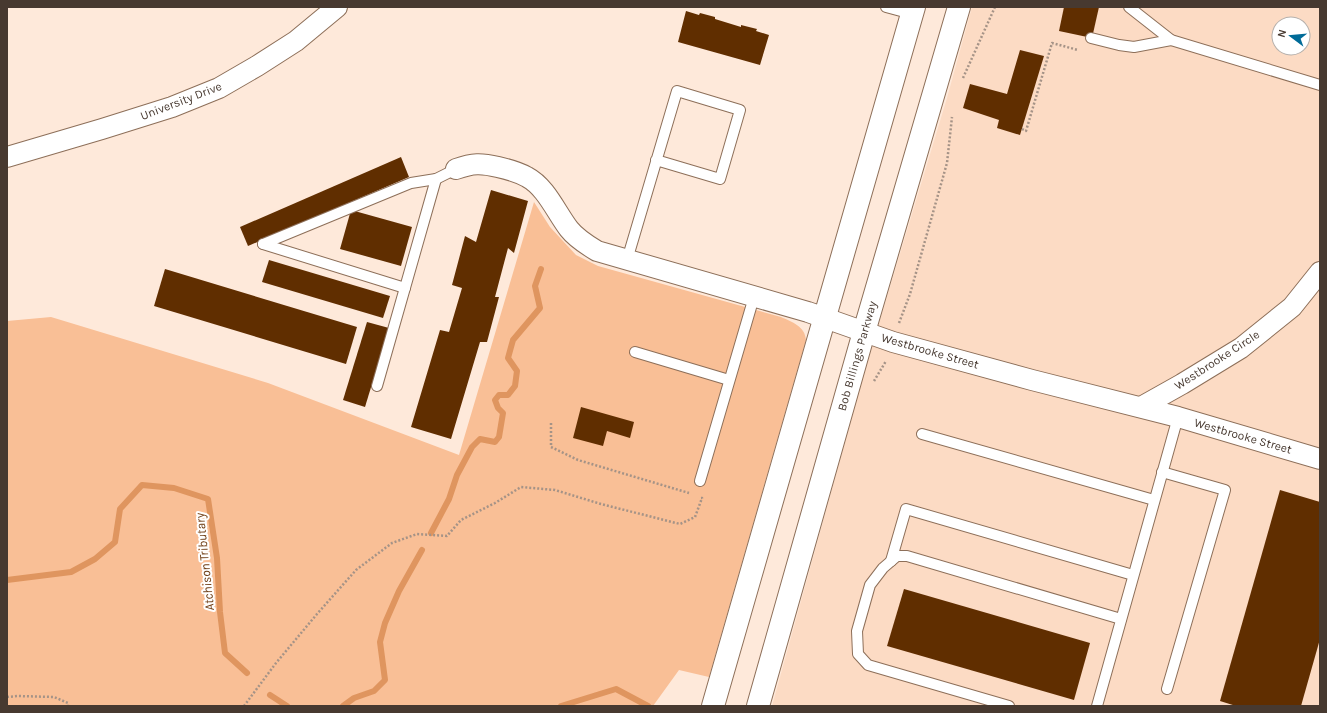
<svg xmlns="http://www.w3.org/2000/svg" width="1327" height="713" viewBox="0 0 1327 713" font-family="Karla,sans-serif">
  <rect width="100%" height="100%" fill="#fee9da"/>
  <!-- built -->
  <path fill="#fcdbc4" fill-rule="evenodd" d="M972,7H1320V706H772L864,373L947,98ZM1279,24H1303V48H1279Z"/>
  <!-- green -->
  <path fill="#f9bf96" d="M534,202L550,227L576,255L598,266L781,317C792,322 805,326 806,340L709,677L679,670L653,706H7V321L51,317L268,383L459,455Z"/>
  <g fill="none" stroke-linecap="round" stroke-linejoin="round">
    <!-- stream -->
    <g stroke="#df955f" stroke-width="6">
      <path d="M431,533L449,499L457,475L472,447L480,439L495,442L499,437L503,413L498,408L495,400L499,395H508L515,386L517,371L508,358L513,340L540,308L535,286L541,269"/>
      <path d="M7,580L71,572L95,559L115,542L120,509L142,485L174,488L208,499L217,558L220,612L225,653L247,673"/>
      <path d="M270,695L287,706"/>
      <path d="M343,706L354,698L374,691L385,680L380,642L385,623L399,591L422,550"/>
      <path d="M561,706L616,689L648,706"/>
    </g>
  </g>
  <!-- building -->
  <g fill="#602e00">
    <path d="M1064,7H1099L1092,38L1059,31Z"/>
    <path d="M686,11L699,15L700,13L715,17V19L741,27V25L757,29L756,31L769,35L760,65L678,42Z"/>
    <path d="M1020,50L1044,56L1020,135L997,128L999,120L963,108L970,84L1007,94Z"/>
    <path d="M401,157L409,177L248,246L240,227Z"/>
    <path d="M491,190L528,201L514,253L508,248L495,297H499L487,342H480L451,439L411,427L440,330L449,332L462,288L452,285L465,236L476,242Z"/>
    <path d="M351,210L412,227L401,266L340,249Z"/>
    <path d="M269,260L390,296L383,318L262,282Z"/>
    <path d="M165,269L357,327L346,364L154,306Z"/>
    <path d="M367,322L389,328L365,407L343,400Z"/>
    <path d="M581,407L634,422L630,438L607,431L603,446L573,438Z"/>
    <path d="M1280,490L1320,502V639L1301,706H1236L1220,701Z"/>
    <path d="M904,589L1090,643L1074,700L887,646Z"/>
  </g>
  <g fill="none" stroke-linecap="round" stroke-linejoin="round">
    <!-- service casing -->
    <g stroke="#8d6f59" stroke-width="12">
      <g id="service">
        <path d="M886,7L912,14"/>
        <path d="M1129,7L1171,40L1320,85"/>
        <path d="M1091,38L1119,45L1134,47L1171,40"/>
        <path d="M263,244L411,183L436,179L456,169"/>
        <path d="M263,244L405,288"/>
        <path d="M627,260L677,91L740,110L720,179L656,160"/>
        <path d="M635,352L729,380"/>
        <path d="M377,386L436,179"/>
        <path d="M922,434L1154,500"/>
        <path d="M1162,472L1225,490L1167,689"/>
        <path d="M700,481L754,297"/>
        <path d="M891,561L906,509L1133,575"/>
        <path d="M1009,706L868,665L858,654L857,631L870,585L883,568L897,556H907L1121,619"/>
        <path d="M1097,706L1178,417"/>
      </g>
    </g>
    <!-- minor casing -->
    <g stroke="#8d6f59" stroke-width="22">
      <g id="minor">
        <path d="M7,157L102,129L172,107L219,88L257,66L296,41L337,7"/>
        <path d="M456,169C473,163 481,163 498,167C507,169 518,172 527,177C546,187 556,212 569,229C576,238 587,245 597,251L808,312L893,342L1032,380L1178,417L1320,459"/>
        <path d="M1141,407L1182,384L1241,348L1292,307L1320,272"/>
      </g>
    </g>
    <!-- secondary casing -->
    <g stroke="#8d6f59" stroke-width="24">
      <g id="secondary">
        <path d="M713,706L914,7"/>
        <path d="M758,706L864,332L959,7"/>
      </g>
    </g>
    <!-- path -->
    <g stroke="#a59387" stroke-width="2.5" stroke-dasharray="2 2" stroke-linecap="butt">
      <path d="M963,78L995,7"/>
      <path d="M1022,129L1026,131L1052,43L1078,50"/>
      <path d="M899,323L910,294L947,163L952,117"/>
      <path d="M874,381L886,361"/>
      <path d="M551,423V447L578,460L689,493"/>
      <path d="M7,697L18,696L54,697L68,703V706"/>
      <path d="M244,706L276,663L317,614L356,570L392,543L417,534L447,536L461,520L495,503L521,487L555,490L601,504L680,524L695,517L702,498H701"/>
    </g>
    <!-- service -->
    <use href="#service" stroke="#fff" stroke-width="10"/>
    <!-- minor -->
    <use href="#minor" stroke="#fff" stroke-width="20"/>
    <!-- secondary -->
    <use href="#secondary" stroke="#fff" stroke-width="22"/>
  </g>
  <g text-anchor="middle" stroke-width="4" stroke-linejoin="round" paint-order="stroke">
    <!-- street labels -->
    <g font-size="12" fill="#473930" stroke="#fff">
      <text transform="translate(181 101) rotate(-21)" y="4">University Drive</text>
      <text transform="translate(930 351) rotate(16)" y="4">Westbrooke Street</text>
      <text transform="translate(857 356) rotate(-74)" y="4">Bob Billings Parkway</text>
      <text transform="translate(1217 360) rotate(-33)" y="4">Westbrooke Circle</text>
      <text transform="translate(1243 436) rotate(16)" y="4">Westbrooke Street</text>
    </g>
    <!-- water labels -->
    <g font-size="13" font-style="italic" fill="#714018" stroke="#fff">
      <text transform="translate(204 562) rotate(-96)" y="5">Atchison Tributary</text>
    </g>
  </g>
  <!-- border -->
  <rect width="1327" height="713" fill="none" stroke="#473930" stroke-width="16"/>
  <!-- north arrow -->
  <g transform="translate(1291 36) rotate(286)"><circle r="19" fill="#ffffff" stroke="#b5b0ac"/>
  <path d="M0-3L7 15L0 10L-7 15Z" fill="#006b98"/>
  <text y="-6" font-size="11" font-weight="bold" text-anchor="middle" fill="#473930">N</text>
  </g>
</svg>
